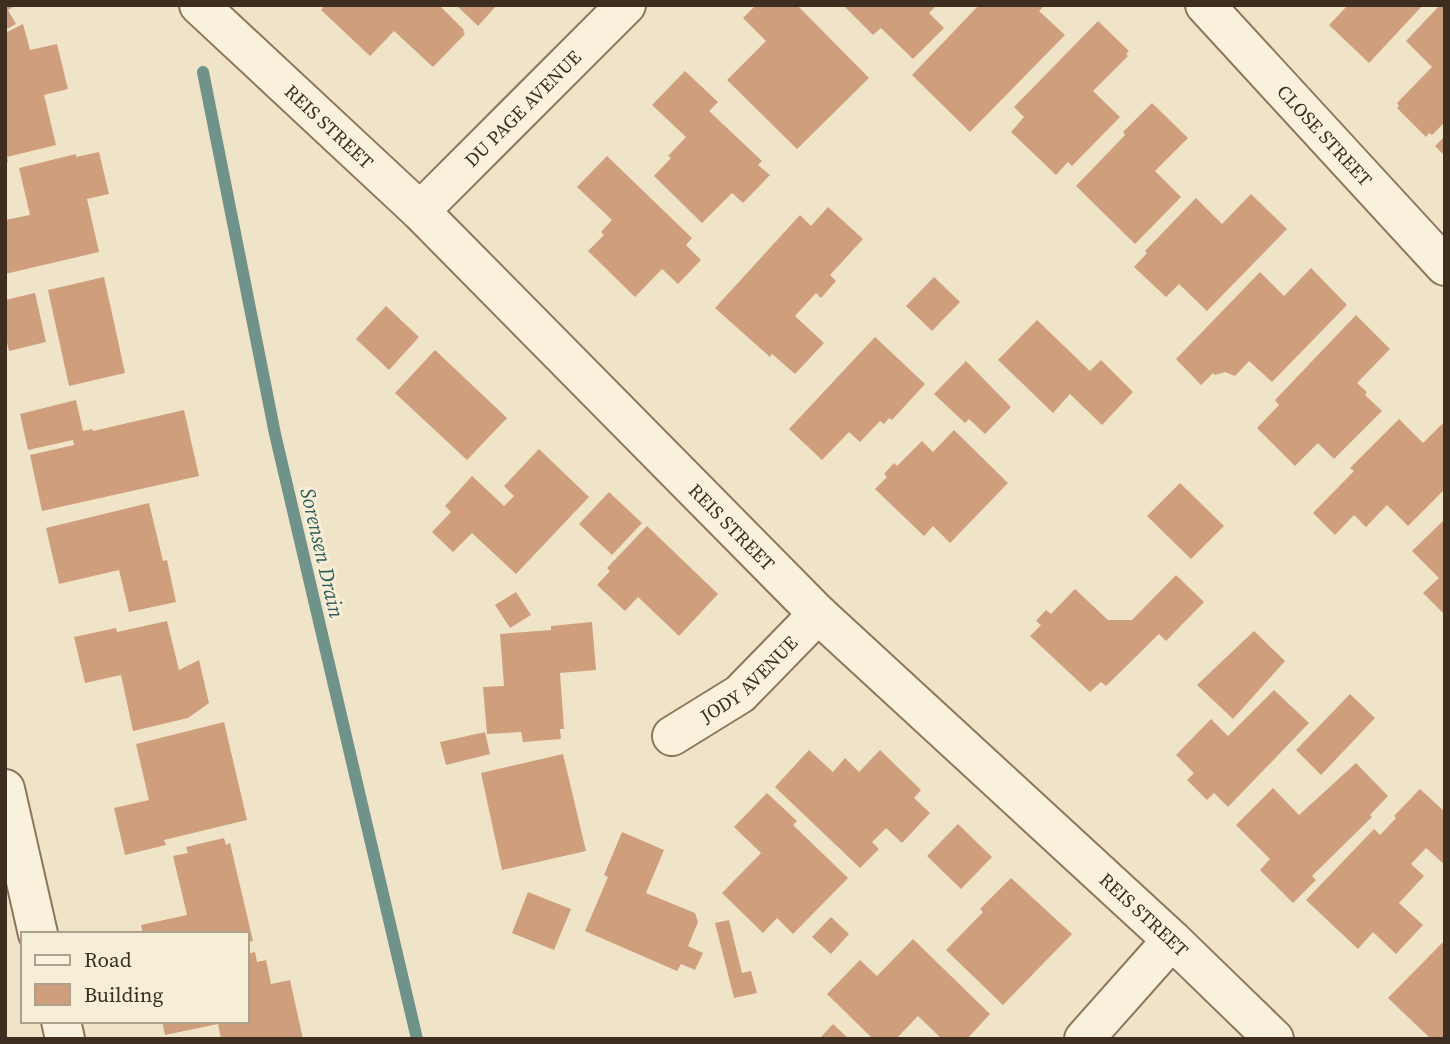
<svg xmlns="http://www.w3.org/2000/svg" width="1450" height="1044" viewBox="0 0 1450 1044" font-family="'Source Serif 4',serif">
  <rect width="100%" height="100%" fill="#f0e4c8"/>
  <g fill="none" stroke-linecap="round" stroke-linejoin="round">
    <!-- stream -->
    <path stroke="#6f938a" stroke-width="12" d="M203,72L275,434L417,1039"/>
  </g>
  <!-- building -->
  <g fill="#cf9f7d">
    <path d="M5,5H17L8,10L16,24L5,30Z"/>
    <path d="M325,5H439L464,30L463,32L465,34L433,67L394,31L370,56L321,10Z"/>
    <path d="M456,5H497L478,26Z"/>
    <path d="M756,5H797L869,78L797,149L727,80L766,41L743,18Z"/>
    <path d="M843,5H937L929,13L944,28L913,59L881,28L873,35Z"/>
    <path d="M979,5H1045L1039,11L1065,35L970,132L912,75Z"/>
    <path d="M1348,5H1423L1369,63L1329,25Z"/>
    <path d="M1440,5H1445V122L1432,135L1429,133L1426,137L1397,108L1399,106L1397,103L1432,67L1406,41Z"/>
    <path d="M1098,21L1129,51L1126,54L1128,56L1093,91L1120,117L1072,166L1068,162L1056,175L1011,132L1024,117L1014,107Z"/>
    <path d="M23,24L30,50L57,44L68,89L44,95L56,145L7,157L8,162L5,163V33Z"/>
    <path d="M685,71L718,102L709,111L762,161L758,165L770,175L743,203L732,193L702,223L654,176L671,158L668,156L686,137L652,105Z"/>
    <path d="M1152,103L1188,138L1155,171L1181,197L1135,244L1076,186L1125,135L1123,132Z"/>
    <path d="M1445,136V156L1435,146Z"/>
    <path d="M99,152L109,194L87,199L99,252L5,274V220L30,215L19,168L76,154V157Z"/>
    <path d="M607,156L692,238L686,245L701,260L678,284L662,269L635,297L588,251L604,235L601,232L612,220L577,187Z"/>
    <path d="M1251,194L1287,229L1207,311L1179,284L1166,297L1134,267L1147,253L1145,251L1196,198L1222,224Z"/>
    <path d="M828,207L863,239L830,275L836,281L821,298L816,293L795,316L824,343L795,374L772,354L770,357L715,308L800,215L811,226Z"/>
    <path d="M1311,268L1347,305L1272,382L1249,361L1235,376L1225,372L1215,375L1213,373L1201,385L1176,359L1260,272L1284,296Z"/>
    <path d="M104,277L125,373L69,386L48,290Z"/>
    <path d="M934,277L960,302L932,331L906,306Z"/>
    <path d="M35,293L46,342L9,351L5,334V300Z"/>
    <path d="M386,306L419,337L389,370L356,339Z"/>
    <path d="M1356,315L1390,349L1357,383L1367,392L1365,395L1382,411L1334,459L1318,443L1295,466L1257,428L1279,405L1275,400Z"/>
    <path d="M1037,320L1090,371L1101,360L1133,392L1102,425L1070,394L1053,413L998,360Z"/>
    <path d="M875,337L925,384L892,420L889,418L884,424L880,421L860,442L849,432L822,460L789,429Z"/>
    <path d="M435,350L507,418L467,460L395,393Z"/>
    <path d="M966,361L1011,407L985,434L969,419L965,423L934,394Z"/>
    <path d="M76,400L83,431L92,429L93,431L184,410L199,476L42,511L30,455L74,445L73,440L28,450L20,414Z"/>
    <path d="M1399,419L1423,443L1445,421V489L1408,526L1387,505L1366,527L1354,515L1335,535L1313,513L1354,471L1350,468Z"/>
    <path d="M954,430L1008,483L950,543L933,526L924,536L875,489L887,477L884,474L894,463L897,466L922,441L933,452Z"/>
    <path d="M539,449L589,497L516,574L472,533L453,552L432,532L451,512L445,506L472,476L504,506L514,496L504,486Z"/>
    <path d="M1180,483L1224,526L1191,559L1147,516Z"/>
    <path d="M609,492L642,523L612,555L579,524Z"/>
    <path d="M149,503L163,561L167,560L176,602L129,612L119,570L59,584L46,528Z"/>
    <path d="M1445,519V615L1423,593L1439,578L1412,551Z"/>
    <path d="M647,526L718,594L679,636L638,597L625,611L597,585L610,571L607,568Z"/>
    <path d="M1176,575L1204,602L1166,641L1159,634L1106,686L1101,682L1090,692L1030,636L1041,625L1036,621L1046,610L1051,614L1075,589L1108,620H1132Z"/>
    <path d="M516,592L531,615L510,628L495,605Z"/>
    <path d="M167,621L179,670L199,660L209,703L188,718L133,731L121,675L85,683L74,637L116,628L117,632Z"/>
    <path d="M592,622L596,670L560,673L564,729H560L561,739L523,742L521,732L487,734L483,687L504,686L500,634L551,630V626Z"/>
    <path d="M1254,631L1285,661L1233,719L1197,685Z"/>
    <path d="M1274,690L1309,723L1228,807L1214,793L1207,800L1187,780L1194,773L1176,755L1211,719L1228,736Z"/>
    <path d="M1350,694L1375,718L1321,775L1296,750Z"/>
    <path d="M224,722L247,820L164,840L166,845L125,855L114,808L149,800L136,744Z"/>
    <path d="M485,732L490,754L446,765L440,742Z"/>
    <path d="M809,750L833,772L845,758L859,772L880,750L921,790L914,798L930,813L902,843L886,828L872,842L879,849L860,868L775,787Z"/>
    <path d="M563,754L586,851L502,870L481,773Z"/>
    <path d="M1356,763L1388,796L1370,815L1372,817L1312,876L1316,880L1293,903L1260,870L1270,859L1236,825L1273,788L1299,815Z"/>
    <path d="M1420,789L1445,812V865L1426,848L1411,864L1424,876L1399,903L1423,925L1396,954L1373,932L1358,949L1306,900L1374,829L1380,835L1396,818L1394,816Z"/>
    <path d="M767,793L797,821L793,825L848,878L793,934L777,918L763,933L722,893L761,853L734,827Z"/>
    <path d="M958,824L992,857L961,889L927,856Z"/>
    <path d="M622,832L664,850L646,893L695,913L698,922L688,946L703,953L695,970L681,964L677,971L585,931L608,877L604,875Z"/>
    <path d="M224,838L226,845L230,843L253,941L247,942V934H143L141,925L187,915L173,856L188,853L186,847Z"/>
    <path d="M1011,878L1072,934L1003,1005L946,950L983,912L980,909Z"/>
    <path d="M528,892L571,909L554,950L512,933Z"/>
    <path d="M831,917L849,934L831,954L812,937Z"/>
    <path d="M729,920L742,973L751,971L757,993L734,998L715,923Z"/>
    <path d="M913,939L990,1014L967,1039H942L918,1016L896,1039H873L827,994L860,960L877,976Z"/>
    <path d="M1445,940V1039H1431L1388,998Z"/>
    <path d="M255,952L257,962L266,960L271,984L290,980L303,1039H221L218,1024L165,1035L162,1021H247V954Z"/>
    <path d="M833,1024L849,1039H819Z"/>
  </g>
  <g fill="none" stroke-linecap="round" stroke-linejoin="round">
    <!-- minor casing -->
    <g stroke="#8d765c" stroke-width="42">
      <g id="minor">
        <path id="s1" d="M199,5L420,211L818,614L1172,940L1274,1039"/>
        <path id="s2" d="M1205,5L1445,266"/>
        <path id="s3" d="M420,211L626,5"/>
        <path id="s4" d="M672,736L740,694L818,614"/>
        <path d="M5,789L38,934"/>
        <path d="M61,1021L65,1039"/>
        <path d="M1084,1039L1172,940"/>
      </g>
    </g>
    <!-- minor -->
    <use href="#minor" stroke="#faf1dc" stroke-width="38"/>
  </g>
  <g text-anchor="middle" stroke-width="6" stroke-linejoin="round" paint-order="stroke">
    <!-- street labels -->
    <g font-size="19" fill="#3d2e20" stroke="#f7eed8">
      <text dy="7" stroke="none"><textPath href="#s3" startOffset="145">DU PAGE AVENUE</textPath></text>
      <text dy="7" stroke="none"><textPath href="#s1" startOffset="178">REIS STREET</textPath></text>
      <text dy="7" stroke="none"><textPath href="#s2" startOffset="177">CLOSE STREET</textPath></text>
      <text dy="7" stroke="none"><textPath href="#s1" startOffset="746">REIS STREET</textPath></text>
      <text dy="7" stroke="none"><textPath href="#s4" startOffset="96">JODY AVENUE</textPath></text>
      <text dy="7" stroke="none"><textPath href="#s1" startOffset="1312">REIS STREET</textPath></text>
    </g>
    <!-- water labels -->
    <g font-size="21" font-style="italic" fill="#2f5d5a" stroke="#f7eed8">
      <text transform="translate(322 553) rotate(77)" y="7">Sorensen Drain</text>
    </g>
  </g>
  <!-- border -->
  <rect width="1450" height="1044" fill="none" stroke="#3d2e20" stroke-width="14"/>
  <!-- legend -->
  <rect x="21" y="932" width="228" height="91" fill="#f7eed8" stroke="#ada18e" stroke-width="2"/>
  <rect x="35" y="955" width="35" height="10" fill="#faf1dc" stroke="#ada18e" stroke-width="2"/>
  <text x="84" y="967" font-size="21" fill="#3d2e20">Road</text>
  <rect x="35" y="984" width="35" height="21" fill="#cf9f7d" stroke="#ada18e" stroke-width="2"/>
  <text x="84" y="1002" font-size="21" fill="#3d2e20">Building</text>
</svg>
